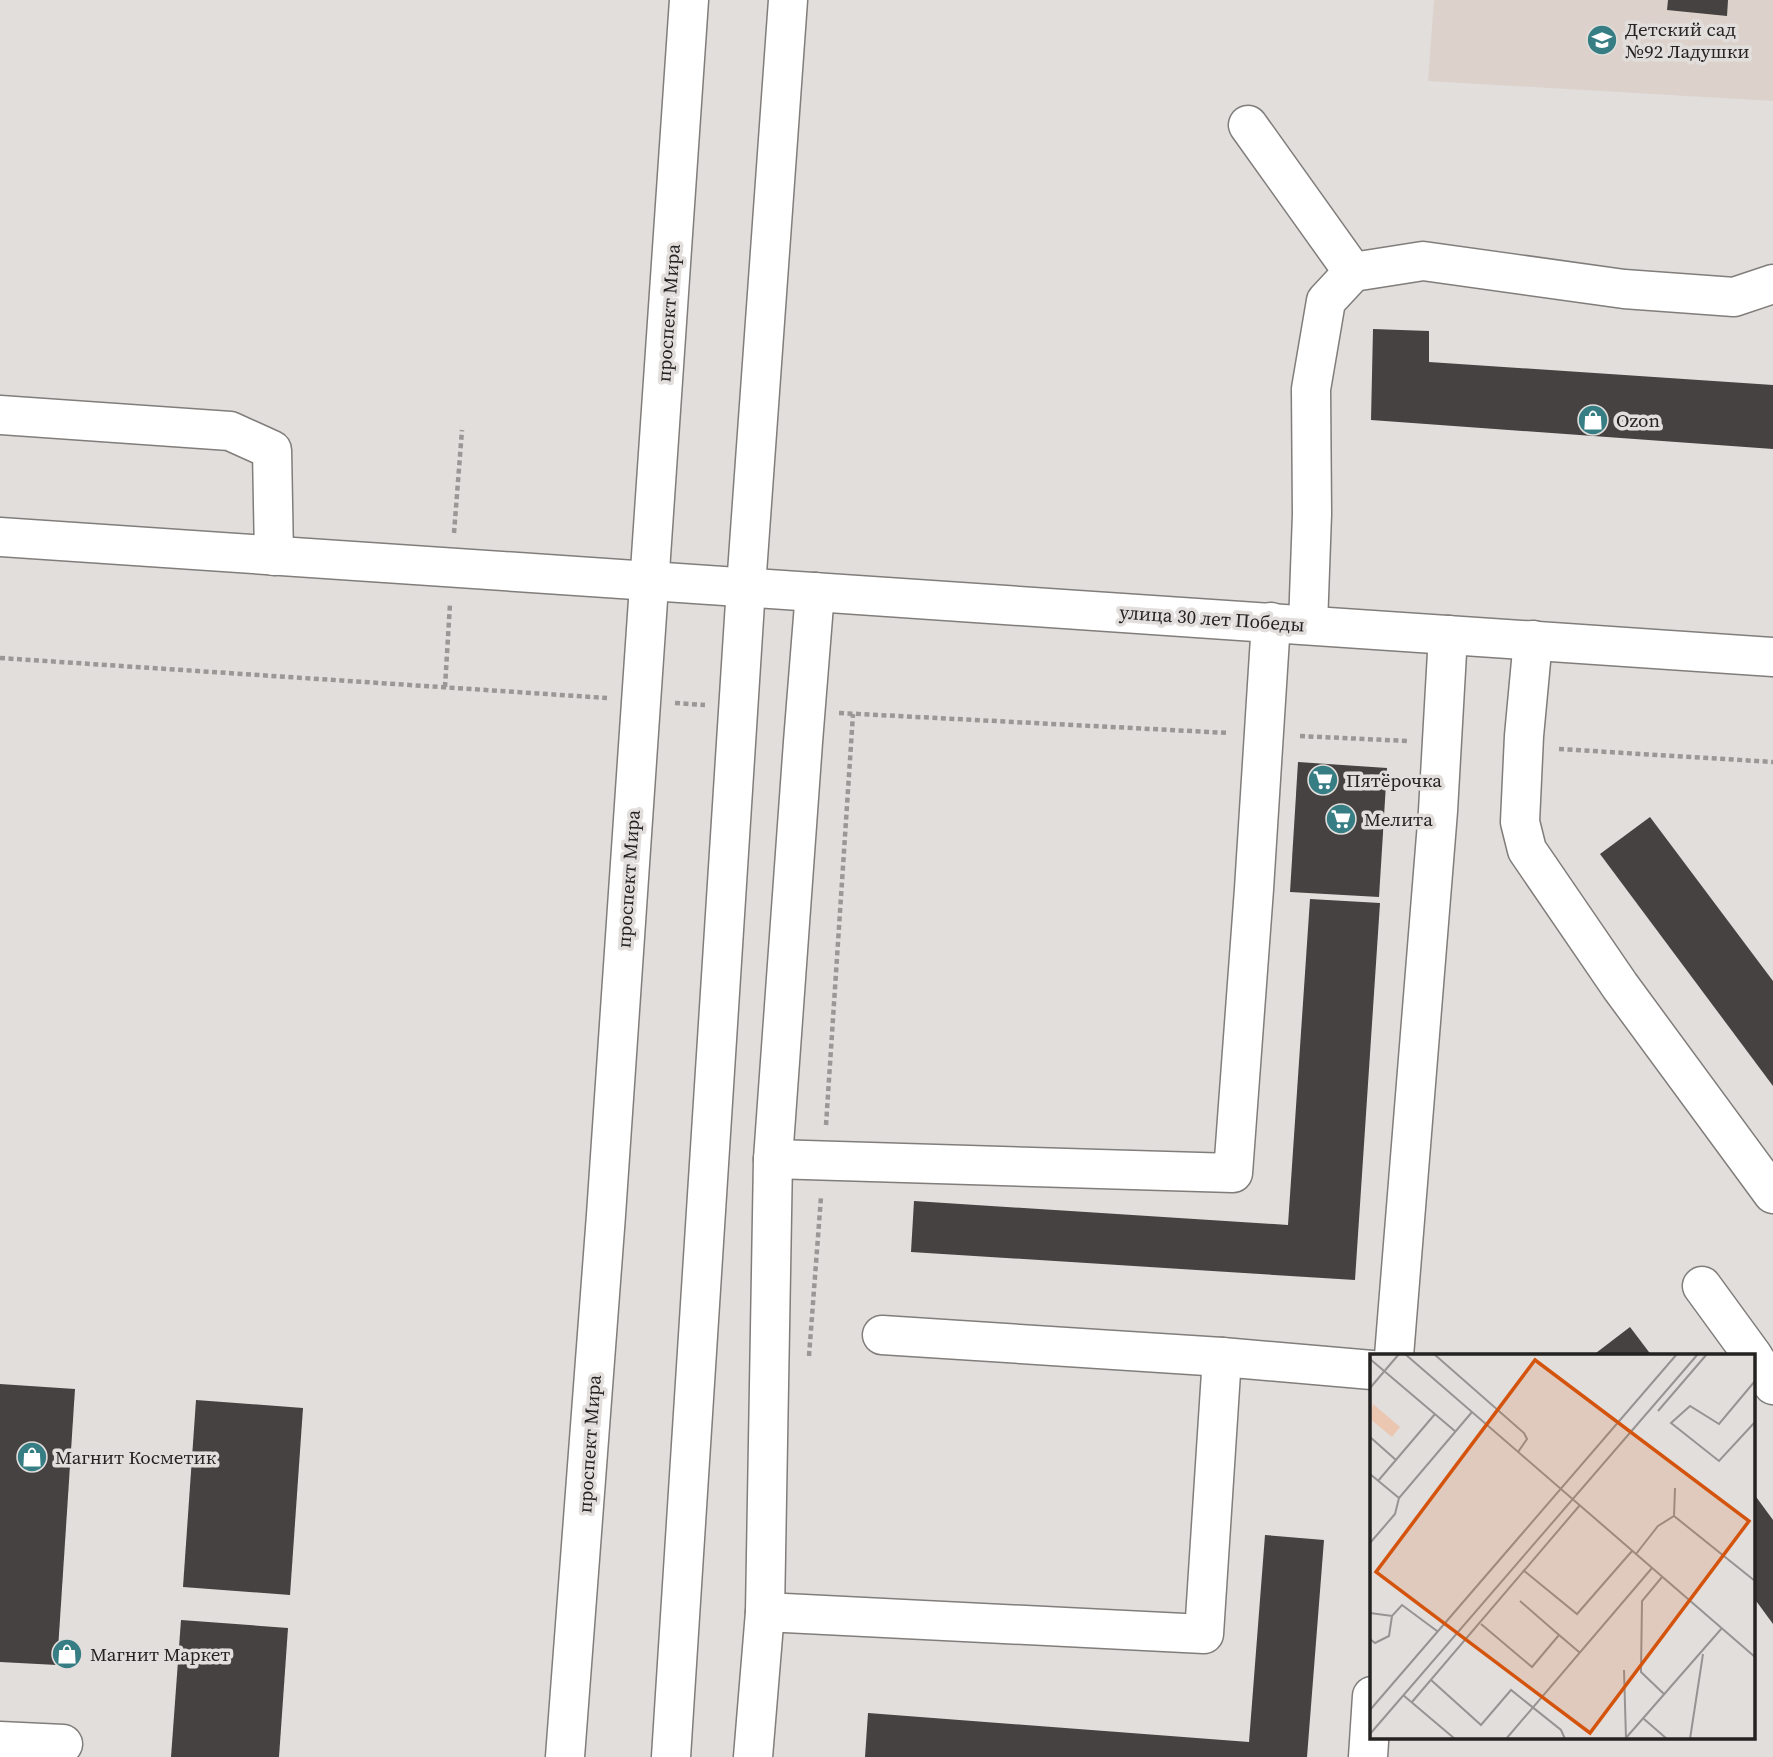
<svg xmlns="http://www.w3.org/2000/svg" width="1773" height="1757" viewBox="0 0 1773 1757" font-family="'Source Serif 4',serif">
  <rect width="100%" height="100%" fill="#e2dedc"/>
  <!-- built -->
  <path fill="#dcd1cb" d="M1434,0H1773V101L1428,81Z"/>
  <!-- building -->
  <g fill="#454241">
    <path d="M1668,0H1728L1727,16L1667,10Z"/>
    <path d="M1373,329L1429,331V362L1773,385V449L1371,420Z"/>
    <path d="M1298,762L1387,768L1379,897L1290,892Z"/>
    <path d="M1650,817L1773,981V1086L1600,854Z"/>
    <path d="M1310,899L1380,903L1355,1280L911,1252L914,1201L1288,1225Z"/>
    <path d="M1630,1327L1652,1356H1592Z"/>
    <path d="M0,1384L75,1389L57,1665L0,1662Z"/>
    <path d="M196,1400L303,1408L290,1595L183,1587Z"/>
    <path d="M1754,1494L1773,1520V1624L1754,1598Z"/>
    <path d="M1265,1535L1324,1540L1307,1757H865L868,1713L1249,1742Z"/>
    <path d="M181,1620L288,1628L279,1757H171Z"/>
  </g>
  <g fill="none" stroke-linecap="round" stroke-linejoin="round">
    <!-- minor casing -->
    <g stroke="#807d7b" stroke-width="41">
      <g id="minor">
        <path d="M1248,125L1353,272"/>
        <path d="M0,415L230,431L272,450L274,556"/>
        <path d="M0,537L1773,657"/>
        <path d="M1308,625L1312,514L1311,389L1326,301L1353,272L1423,261L1624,289L1734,297L1773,284"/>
        <path d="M1533,640L1524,736L1520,822L1527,850L1620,986L1773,1194"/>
        <path d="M773,1159L1233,1173L1254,889L1271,622"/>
        <path d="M1702,1286L1753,1356"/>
        <path d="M882,1335L1222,1357"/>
        <path d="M1394,1356L1438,811L1448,635"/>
        <path d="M1754,1358L1773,1385"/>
        <path d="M765,1612L1204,1634L1222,1357L1372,1370"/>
        <path d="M0,1741L63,1744"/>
        <path d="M565,1757L606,1215L689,0"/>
        <path d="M671,1757L746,587L788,0"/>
        <path d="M753,1757L765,1612L773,1159L803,742L815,592"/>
        <path d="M1368,1757L1372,1696"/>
      </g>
    </g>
    <!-- path -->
    <g stroke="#9a9896" stroke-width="4.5" stroke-dasharray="5 3.5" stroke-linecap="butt">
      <path d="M454,533L462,430"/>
      <path d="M0,658L607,698"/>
      <path d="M445,687L450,604"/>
      <path d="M675,703L705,705"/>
      <path d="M839,713L1229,733"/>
      <path d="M1300,736L1407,741"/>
      <path d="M1559,749L1773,762"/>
      <path d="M826,1125L853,714"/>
      <path d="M809,1356L821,1197"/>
    </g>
    <!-- minor -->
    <use href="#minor" stroke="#fff" stroke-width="38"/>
  </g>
  <!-- icons -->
  <defs>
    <g id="school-disc" transform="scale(1.575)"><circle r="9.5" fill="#367e84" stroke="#e2dedc"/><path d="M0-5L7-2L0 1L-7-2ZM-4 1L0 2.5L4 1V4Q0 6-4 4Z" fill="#fff"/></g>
    <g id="shop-disc" transform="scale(1.575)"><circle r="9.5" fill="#367e84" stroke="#e2dedc"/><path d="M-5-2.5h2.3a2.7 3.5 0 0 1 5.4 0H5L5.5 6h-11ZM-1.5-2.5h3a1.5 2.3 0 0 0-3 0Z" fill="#fff"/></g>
    <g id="supermarket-disc" transform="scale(1.575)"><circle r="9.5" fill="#367e84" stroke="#e2dedc"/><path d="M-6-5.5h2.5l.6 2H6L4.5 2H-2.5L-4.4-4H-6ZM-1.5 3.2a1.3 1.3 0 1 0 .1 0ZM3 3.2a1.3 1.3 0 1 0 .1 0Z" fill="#fff"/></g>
  </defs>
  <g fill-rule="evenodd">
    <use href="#school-disc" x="1602" y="40"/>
    <use href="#shop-disc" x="1593" y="420"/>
    <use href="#supermarket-disc" x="1323" y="780"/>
    <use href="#supermarket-disc" x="1341" y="819"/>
    <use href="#shop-disc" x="32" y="1457"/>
    <use href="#shop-disc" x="67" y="1654"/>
  </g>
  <g text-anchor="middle" stroke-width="7" stroke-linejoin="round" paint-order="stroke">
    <!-- poi labels -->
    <g font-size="19" fill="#242322" stroke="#e2dedc" text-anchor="start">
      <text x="1625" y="36">Детский сад<tspan x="1625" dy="22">№92 Ладушки</tspan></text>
      <text x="1616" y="427">Ozon</text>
      <text x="1346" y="787">Пятёрочка</text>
      <text x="1364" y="826">Мелита</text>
      <text x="55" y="1464">Магнит Косметик</text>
      <text x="90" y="1661">Магнит Маркет</text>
    </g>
    <!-- street labels -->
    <g font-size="19" fill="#242322" stroke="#e2dedc">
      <text transform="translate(668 313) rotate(-86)" y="7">проспект Мира</text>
      <text transform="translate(1212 618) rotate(4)" y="7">улица 30 лет Победы</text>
      <text transform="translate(628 879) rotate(-86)" y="7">проспект Мира</text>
      <text transform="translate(589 1444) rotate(-86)" y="7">проспект Мира</text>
    </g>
  </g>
  <!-- overview -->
  <g transform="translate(1370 1354)">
    <rect width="385" height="385" fill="#e2dedc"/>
    <path d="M3,50L30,73L22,83L0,65Z" fill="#ebc7b2"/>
    <path fill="none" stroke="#969392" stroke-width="2" d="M35,0L385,303M64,0L154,79L157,85L148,98M0,5L86,78M385,27L349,70L320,52L301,69L349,107L385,68M0,34L29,0M288,57L337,0M0,83L26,106M0,120L29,144M8,127L65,60M304,162L305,134M0,189L25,160L29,144L102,58M266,200L288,172L304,162L385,227M153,216L207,260L262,197M292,223L272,247L271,318L295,341M150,247L189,281M0,259L22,262L32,251L67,277M111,270L162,313L189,281L209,298M0,285L5,289L19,282L22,262M254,316L256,385M61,326L111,371L141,336L191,376L195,385M33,341L85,385M42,348L210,151M0,356L307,0M274,365L297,385M0,380L328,0M136,385L282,214M255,385L352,274M320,385L333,300"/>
    <path fill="#d4540e" fill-opacity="0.15" stroke="#d4540e" stroke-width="3.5" d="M165,6L379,167L220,379L6,218Z"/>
    <rect width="385" height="385" fill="none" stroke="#242322" stroke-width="3.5"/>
  </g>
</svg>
